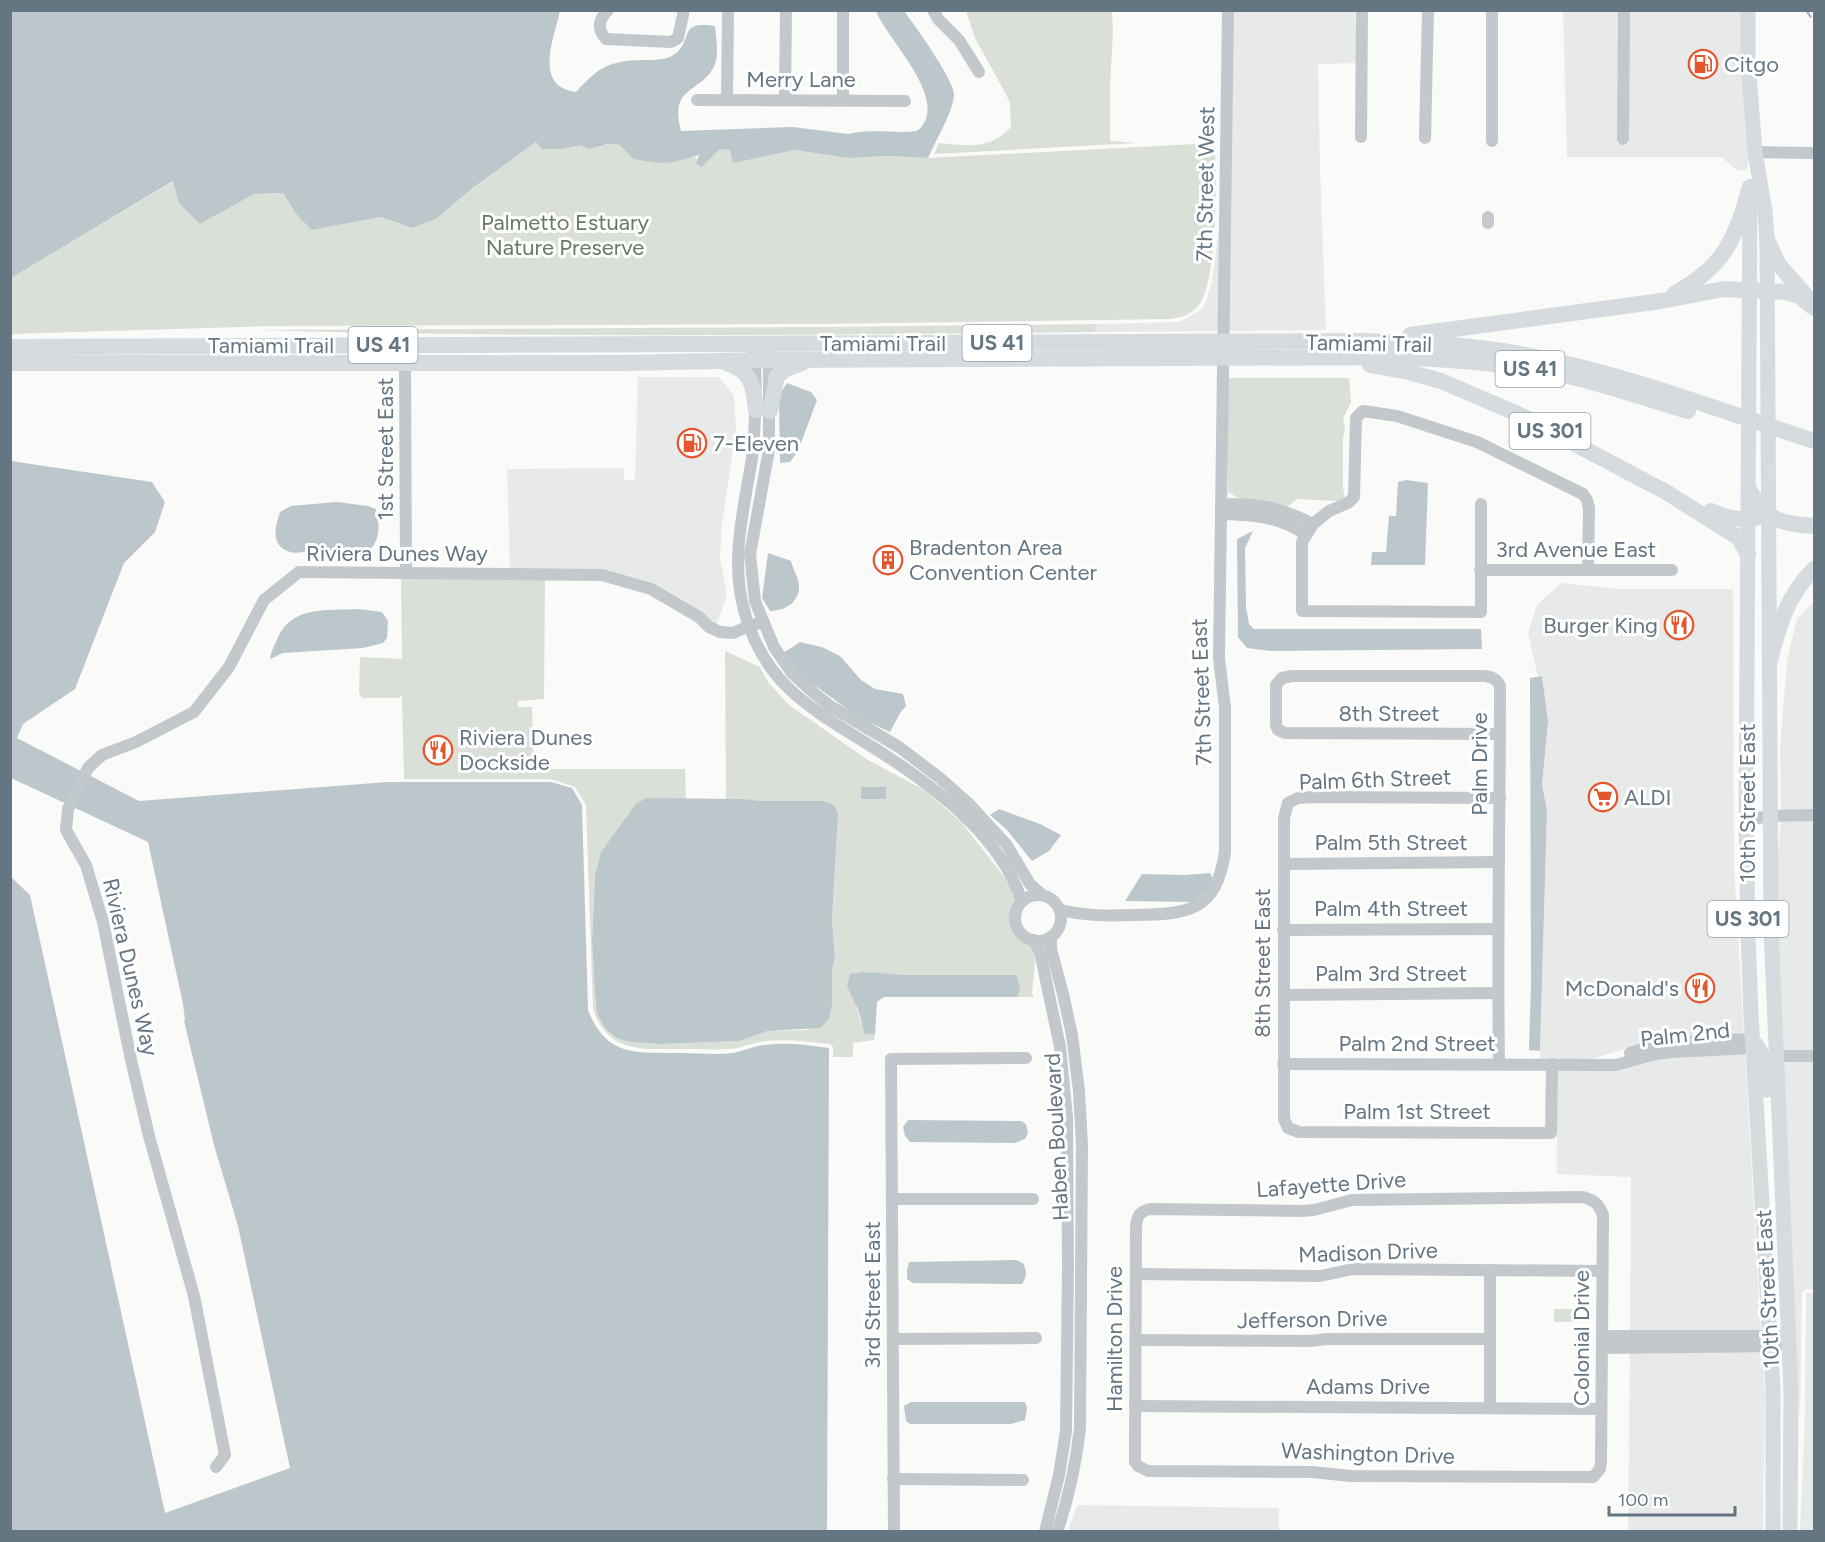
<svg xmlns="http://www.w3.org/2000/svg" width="1825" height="1542" viewBox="0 0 1825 1542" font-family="Figtree,sans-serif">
  <rect width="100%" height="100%" fill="#fafaf8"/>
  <!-- built -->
  <g fill="#e8e9e9">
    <path d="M1233,11H1355L1357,63L1318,64L1320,168L1326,330L1229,331Z"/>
    <path d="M1563,11H1619L1618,143L1628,144L1629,11H1743L1750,152L1747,169L1738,171L1721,157H1567Z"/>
    <path d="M1220,218L1219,331L1094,332L1098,324L1180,322L1202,309L1206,301L1212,282Z"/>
    <path d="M638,377H719L734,396L736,429L722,524L720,558L727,595L716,626L653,586L510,569L507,469L624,468V480H635Z"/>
    <path d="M1561,583L1620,589H1733L1734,865L1744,1035L1645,1043L1585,1061L1540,1060L1547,810L1542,785L1548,721L1542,676L1538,677L1528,633L1537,605Z"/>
    <path d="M1814,601V811H1781L1780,748L1787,660L1797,619Z"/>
    <path d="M1781,820H1814V1052H1780L1775,881Z"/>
    <path d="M1745,1053L1761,1332H1630L1631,1177L1557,1174V1069L1656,1058Z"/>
    <path d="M1814,1060V1289H1806L1802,1293L1800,1418L1793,1323L1780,1061Z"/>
    <path d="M1806,1293H1814V1532L1800,1531L1805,1413Z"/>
    <path d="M1762,1351L1765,1394L1763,1531L1628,1532L1630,1352Z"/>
    <path d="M1077,1505L1279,1508V1531H1068Z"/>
  </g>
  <!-- green -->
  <g fill="#dadfd7">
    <path d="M966,11H1112L1113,32L1110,86V141L1137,143L934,154L939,143C967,146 990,150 1011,127L1010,102L975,38Z"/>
    <path d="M536,142L620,145L633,159L674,162L694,155L702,167L720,149L794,150L849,158L888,156L928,158L1214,143C1218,172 1217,286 1198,306C1191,315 1180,318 1169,319L820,324L273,326L11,334V278L174,181L179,203L200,224L254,194L283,193L312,230L381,217L412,228L436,219L475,187Z"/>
    <path d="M1098,324L1094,332C815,335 536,338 257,330L820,327Z"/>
    <path d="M1227,378H1349L1351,403L1343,418L1345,429L1343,438V487L1345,500L1338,501L1297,499L1288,506L1240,499L1228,492Z"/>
    <path d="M401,578L545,579L544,699L518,701V707H532L534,769H685L686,800L646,798L628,814L621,827L601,852L595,875L592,941L595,995L597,1013L606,1029L641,1043L661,1044L739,1041L768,1031L808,1030L832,1004V969L835,959L832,920L838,814L823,801H761L726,799L725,651L760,667L768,682L789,705L868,760L926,791L962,823L1012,887L1017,901C1008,913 1009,930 1022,940C1027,943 1031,943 1033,949C1037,960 1033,980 1032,993L1034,997H1018V993L910,975L863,972L847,987L855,1000L861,1023L871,1034H875L874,1040L853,1043V1057H833V1047L830,1044C809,1042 788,1039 766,1041C754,1042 742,1048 730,1049C714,1050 696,1049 680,1049C639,1049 609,1053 593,1009L586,805L575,787L551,779H404L402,696L398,698H362L359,693L360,657L402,659Z"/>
    <rect x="1554" y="1309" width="24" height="13"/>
  </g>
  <!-- water -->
  <g fill="#bbc7cb">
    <path d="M11,10L560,11C554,38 533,87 576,92C600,66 608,61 645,60C653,60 665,60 672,56C696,41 675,20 715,26C716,39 719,53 715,64C703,94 668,84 681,131L793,127L848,134C870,128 895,134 917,131C953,102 887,40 876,11H904C914,24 954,80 954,94C954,110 935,142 928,158L888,156L849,158L794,150L733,163L730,150L720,149L702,167L696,164L699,155L674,162L659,163L633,159L620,145L607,144L589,149L581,145L561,149H542L536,142L473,188L436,219L412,228L381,217L312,230L297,215L283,193L254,194L200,224L179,203L173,181L11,278Z"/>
    <path d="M787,383L811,392L817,400L798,451L790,462L780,463L779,396Z"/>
    <path d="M11,461L152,482L165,502L155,532L124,563L75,689L23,724L17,738L139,801L388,782H551L572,788L582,805L588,1010C607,1059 638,1052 683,1053C699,1053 717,1055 733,1053C744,1051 754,1046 765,1045C786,1042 807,1045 829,1048L827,1531H11L10,876L30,895L165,1513L290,1468L238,1226L214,1145L184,1021L185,1020L183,1004L148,842L11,778Z"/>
    <path d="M1406,480L1428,483L1425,565H1371L1372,552H1386L1389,516H1396L1398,482Z"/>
    <path d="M337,502L368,506L376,509C380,527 381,541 366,553C348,554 331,551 313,551C306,551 296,554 290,552C270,546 275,526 280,512L291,506Z"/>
    <path d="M1253,531L1245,548L1246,607L1249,624L1254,629H1481L1482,649L1271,651L1247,648L1238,637L1237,539Z"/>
    <path d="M768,553L791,561C793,569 798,577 799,585C800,602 785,611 770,611L762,598Z"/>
    <path d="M358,609L382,612L388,621L387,638L383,643L363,648L283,653L270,659C271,651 275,645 278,637C293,605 328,611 358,609Z"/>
    <path d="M800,642L822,647L840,656L861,680L875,689L903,694L906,706L900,713L890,732L858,717L802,676L783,653Z"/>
    <path d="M1542,676L1548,721L1542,785L1547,810L1540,1051L1529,1050L1531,984L1530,678Z"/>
    <rect x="861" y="787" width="25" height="12"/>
    <path d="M646,798L743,799L761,801H823L834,805L838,814L832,920L835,959L832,969V1004L829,1019L820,1028L768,1031L739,1041L661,1044L631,1042L617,1038L606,1029L597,1014L595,995L592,941L595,875L601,852L636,804Z"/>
    <path d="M999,809L1040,824L1061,835L1049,851L1032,861L1007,830L990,815Z"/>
    <path d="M1210,873L1213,879L1210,887L1193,902L1125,901L1142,874L1185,875Z"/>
    <path d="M863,972L910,975H1016L1019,983L1020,991L1018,993V997H884L877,1002L875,1034H865L858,1009L847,987L850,974Z"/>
    <path d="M908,1120L1021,1121L1026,1124L1028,1133L1025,1139L1015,1143L910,1142L905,1136L903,1127Z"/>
    <path d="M1016,1260L1023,1263C1027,1271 1027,1276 1022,1284L913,1283L907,1279V1270L909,1262Z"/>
    <path d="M911,1402H1025L1027,1408L1025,1420L1011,1424H910L906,1421L904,1406Z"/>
  </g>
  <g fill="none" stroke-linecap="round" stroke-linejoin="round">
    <!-- minor -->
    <g stroke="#c3c8cc" stroke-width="12">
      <path d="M608,10C598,20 597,29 606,39L671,42L678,38L684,10"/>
      <path d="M933,10L938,19L959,40L979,72"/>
      <path d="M697,100L905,101"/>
      <path d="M727,100L728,10"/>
      <path d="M785,100L786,10"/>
      <path d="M843,100V10"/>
      <path d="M1361,137L1362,10"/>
      <path d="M1425,138L1428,10"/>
      <path d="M1623,139L1624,10"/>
      <path d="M1492,141V10"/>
      <path d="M1755,152L1814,153"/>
      <path d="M1488,217V223"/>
      <path d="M769,352V450L750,554L755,601L774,647L792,673L815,694L830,706L899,747L941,779L970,805L1006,844L1030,884L1042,895"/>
      <path d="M755,354C756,388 756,423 752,458C744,509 730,559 744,610C765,691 822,714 885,755C939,790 1001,838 1022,901"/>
      <path d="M405,362L406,572"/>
      <path d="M1221,504C1261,504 1277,506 1313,524"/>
      <path d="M1481,504V612L1302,611V542L1313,524L1329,511L1348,503L1354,497L1356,418L1363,411L1397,416L1477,442L1583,494L1587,500L1589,508L1588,570"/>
      <path d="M1222,514C1254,515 1279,516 1306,535"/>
      <path d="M1480,570H1672"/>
      <path d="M1500,798L1315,797L1298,798L1288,803L1284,818V1119L1288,1128L1299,1132L1551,1133L1552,1064"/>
      <path d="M1746,820L1770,816L1814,815"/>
      <path d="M1284,864L1499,862"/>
      <circle cx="1038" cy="918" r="23"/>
      <path d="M1060,910C1088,916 1106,916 1134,915C1188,914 1216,912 1225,852V708L1219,658L1228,10"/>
      <path d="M1283,930L1498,929"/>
      <path d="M1051,937V949L1063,994L1072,1035L1079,1091L1082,1145L1080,1428C1076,1464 1069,1497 1057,1532"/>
      <path d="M1034,940L1040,952L1060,1047L1067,1117L1068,1266L1066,1431L1059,1475L1045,1532"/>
      <path d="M1284,995L1498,993"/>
      <path d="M1630,1053C1670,1039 1711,1041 1753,1039"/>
      <path d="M1775,1056H1814"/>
      <path d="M1283,1064L1616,1065L1655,1054L1672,1052L1753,1048"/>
      <path d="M1499,1064C1497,938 1500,812 1500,686C1497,679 1492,677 1484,676H1292L1282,678L1276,685V725L1278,730L1285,733L1500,734"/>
      <path d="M1583,1197C1594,1200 1599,1204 1603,1215L1601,1462L1600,1469L1593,1477L1351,1476L1312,1472L1148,1471L1138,1466L1135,1462L1136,1227C1137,1216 1139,1212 1150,1209L1302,1211L1314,1210L1352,1200Z"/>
      <path d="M892,1199H1033"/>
      <path d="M1136,1274L1320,1276L1353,1269L1602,1271"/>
      <path d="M1602,1336H1788"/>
      <path d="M893,1339L1036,1338"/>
      <path d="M1136,1340L1310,1341L1327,1339H1490"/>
      <path d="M1602,1348L1789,1346"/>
      <path d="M1135,1406L1601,1409"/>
      <path d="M1490,1408V1270"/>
      <path d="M216,1467L225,1455L194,1296L149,1136L131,1060L103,922L86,865L66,830L68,809L88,768L102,755L136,742L194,712L229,667L264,600L299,572L602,575L651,589L699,617L709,627L720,632L733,633L749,626L763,622"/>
      <path d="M893,1479L1023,1480"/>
      <path d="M894,1532L891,1059L1026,1058"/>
    </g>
    <!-- major -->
    <g stroke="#d6dbdf" stroke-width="15">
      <path d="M1748,10V61L1755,152L1765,211L1767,240L1771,929L1791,1394L1790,1532"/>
      <path d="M1750,194L1746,820L1748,935L1751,1015L1773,1390V1532"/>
      <path d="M1756,1044C1766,1058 1766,1073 1767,1090"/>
    </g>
    <!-- highway -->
    <g stroke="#d6dbdf" stroke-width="16">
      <path d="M1767,240L1779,265L1808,298"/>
      <path d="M1674,294C1724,267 1735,240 1750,187"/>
      <path d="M1410,335L1661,301L1724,289L1786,292L1799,296L1814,308"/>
      <path d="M10,347L1365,341C1415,343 1466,344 1515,353C1618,371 1716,409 1814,441"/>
      <path d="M10,363H625L769,360L1402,357C1458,360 1514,364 1568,376C1609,386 1648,399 1688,411"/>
      <path d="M726,363C753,372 753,385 756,410"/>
      <path d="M1370,365L1409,372L1441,381L1518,414L1666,492L1739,538L1748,554"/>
      <path d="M770,411L777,376L786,369L802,363"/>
      <path d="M1749,489C1766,520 1780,524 1814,526"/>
      <path d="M1711,511C1730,520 1747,522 1767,514"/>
      <path d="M1770,661C1779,624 1787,596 1814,569"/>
    </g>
    <!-- rail -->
    <path stroke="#a2aab0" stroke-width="2" stroke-dasharray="9 4.5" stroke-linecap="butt" d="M1806,10L1814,22"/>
  </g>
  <!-- icons -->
  <defs>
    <g id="fuel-ring" transform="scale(1.5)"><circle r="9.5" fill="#fff" stroke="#e4572e" stroke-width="1.5"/><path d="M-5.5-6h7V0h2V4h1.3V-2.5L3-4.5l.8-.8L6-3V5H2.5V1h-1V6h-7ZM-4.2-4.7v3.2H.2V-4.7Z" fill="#e4572e"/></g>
    <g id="building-ring" transform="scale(1.5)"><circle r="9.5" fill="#fff" stroke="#e4572e" stroke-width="1.5"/><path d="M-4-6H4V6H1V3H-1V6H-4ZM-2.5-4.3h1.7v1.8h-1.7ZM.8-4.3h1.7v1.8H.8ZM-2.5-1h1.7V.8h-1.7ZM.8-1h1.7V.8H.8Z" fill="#e4572e"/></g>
    <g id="restaurant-ring" transform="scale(1.5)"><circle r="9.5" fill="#fff" stroke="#e4572e" stroke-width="1.5"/><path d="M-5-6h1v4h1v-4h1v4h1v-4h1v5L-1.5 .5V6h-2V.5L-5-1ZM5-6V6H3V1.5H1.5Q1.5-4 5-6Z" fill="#e4572e"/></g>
    <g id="supermarket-ring" transform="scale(1.5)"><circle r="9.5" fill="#fff" stroke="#e4572e" stroke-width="1.5"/><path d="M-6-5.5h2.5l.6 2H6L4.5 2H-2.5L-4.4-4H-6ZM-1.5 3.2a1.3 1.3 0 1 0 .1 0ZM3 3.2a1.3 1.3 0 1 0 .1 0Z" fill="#e4572e"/></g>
  </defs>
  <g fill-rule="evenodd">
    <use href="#fuel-ring" x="1703" y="64"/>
    <use href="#fuel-ring" x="692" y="443"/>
    <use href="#building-ring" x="888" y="560"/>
    <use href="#restaurant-ring" x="1679" y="625"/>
    <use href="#restaurant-ring" x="438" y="750"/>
    <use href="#supermarket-ring" x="1603" y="797"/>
    <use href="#restaurant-ring" x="1700" y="988"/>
  </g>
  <g text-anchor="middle" stroke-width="6" stroke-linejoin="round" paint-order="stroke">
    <!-- shield labels -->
    <g fill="#fff" stroke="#939fa8" stroke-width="1.5">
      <rect x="962.5" y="325" width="69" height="36" rx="4.5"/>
      <rect x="348.5" y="327" width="69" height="36" rx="4.5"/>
      <rect x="1495.5" y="351" width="69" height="36" rx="4.5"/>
      <rect x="1509.5" y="413" width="81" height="36" rx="4.5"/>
      <rect x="1707.5" y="901" width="81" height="36" rx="4.5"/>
    </g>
    <g font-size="21" font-weight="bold" fill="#657683">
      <text x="997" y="350">US 41</text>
      <text x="383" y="352">US 41</text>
      <text x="1530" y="376">US 41</text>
      <text x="1550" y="438">US 301</text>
      <text x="1748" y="926">US 301</text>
    </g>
    <!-- poi labels -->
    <g font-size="22" fill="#657683" stroke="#fff" text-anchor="start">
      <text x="1724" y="72">Citgo</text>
      <text x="713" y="451">7-Eleven</text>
      <text x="909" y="555">Bradenton Area<tspan x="909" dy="25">Convention Center</tspan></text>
      <text x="1658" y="633" text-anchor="end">Burger King</text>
      <text x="459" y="745">Riviera Dunes<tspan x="459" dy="25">Dockside</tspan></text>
      <text x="1624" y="805">ALDI</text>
      <text x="1679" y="996" text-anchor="end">McDonald's</text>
    </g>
    <!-- street labels -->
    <g font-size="22" fill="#657683" stroke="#fff">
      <text x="801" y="87">Merry Lane</text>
      <text transform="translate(1205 184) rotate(-89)" y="8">7th Street West</text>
      <text x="883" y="351">Tamiami Trail</text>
      <text transform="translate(1369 343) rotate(1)" y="8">Tamiami Trail</text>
      <text x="271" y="353">Tamiami Trail</text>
      <text transform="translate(385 449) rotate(-90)" y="8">1st Street East</text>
      <text x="1576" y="557">3rd Avenue East</text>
      <text x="397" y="561">Riviera Dunes Way</text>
      <text transform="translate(1201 692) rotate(-92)" y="8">7th Street East</text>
      <text x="1389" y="721">8th Street</text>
      <text transform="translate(1479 764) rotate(-90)" y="8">Palm Drive</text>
      <text transform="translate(1375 779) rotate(-2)" y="8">Palm 6th Street</text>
      <text transform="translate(1747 803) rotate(-90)" y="8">10th Street East</text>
      <text x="1391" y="850">Palm 5th Street</text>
      <text x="1391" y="916">Palm 4th Street</text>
      <text transform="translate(1262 963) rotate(-90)" y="8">8th Street East</text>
      <text transform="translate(131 967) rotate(77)" y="8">Riviera Dunes Way</text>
      <text x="1391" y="981">Palm 3rd Street</text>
      <text transform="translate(1685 1034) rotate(-6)" y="8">Palm 2nd</text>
      <text x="1417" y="1051">Palm 2nd Street</text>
      <text x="1417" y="1119">Palm 1st Street</text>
      <text transform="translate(1056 1137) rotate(-93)" y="8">Haben Boulevard</text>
      <text transform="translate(1331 1184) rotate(-4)" y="8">Lafayette Drive</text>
      <text transform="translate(1368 1252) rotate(-2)" y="8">Madison Drive</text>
      <text transform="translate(1767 1289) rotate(-93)" y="8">10th Street East</text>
      <text transform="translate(872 1295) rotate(-90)" y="8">3rd Street East</text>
      <text transform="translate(1312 1319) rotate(-1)" y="8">Jefferson Drive</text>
      <text transform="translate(1581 1338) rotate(-90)" y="8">Colonial Drive</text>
      <text transform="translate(1114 1339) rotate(-90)" y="8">Hamilton Drive</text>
      <text x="1368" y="1394">Adams Drive</text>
      <text transform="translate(1368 1453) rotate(2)" y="8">Washington Drive</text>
    </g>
    <!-- park labels -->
    <g font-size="22" fill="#687a64" stroke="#fff">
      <text x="565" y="230">Palmetto Estuary<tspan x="565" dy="25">Nature Preserve</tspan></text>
    </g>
  </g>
  <!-- border -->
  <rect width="1825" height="1542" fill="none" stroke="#657683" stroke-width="24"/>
  <!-- scale -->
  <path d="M1609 1506v9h126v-9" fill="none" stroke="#657683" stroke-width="3"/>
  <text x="1618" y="1506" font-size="18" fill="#657683" stroke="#ffffff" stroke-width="4.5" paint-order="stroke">100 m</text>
</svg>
